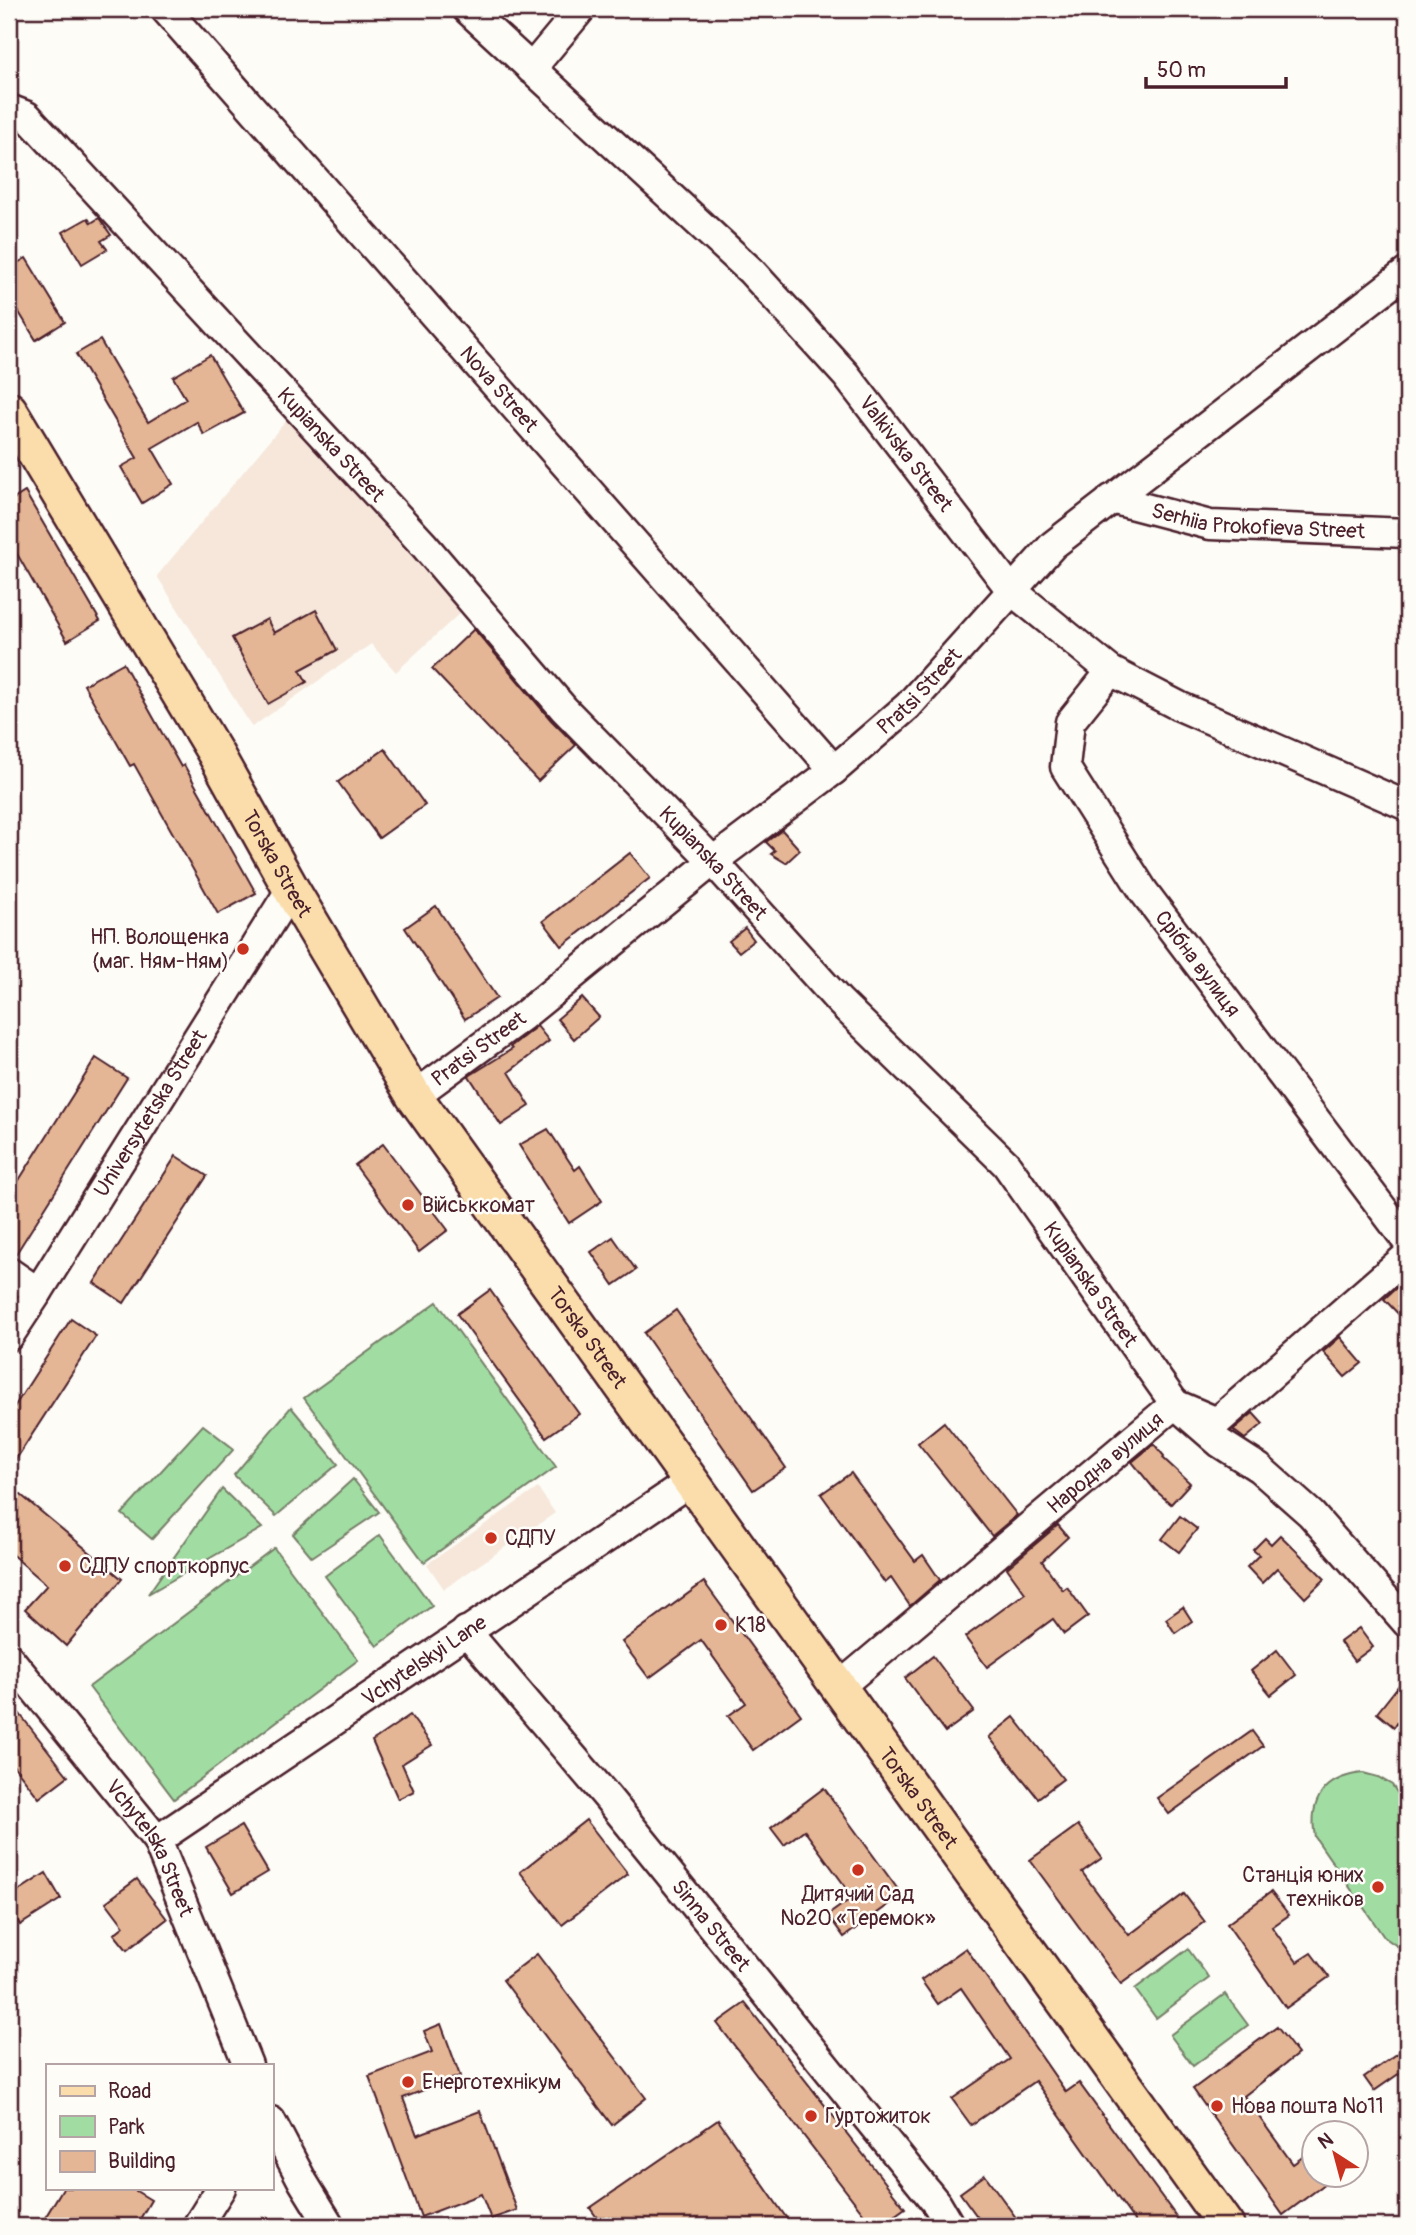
<svg xmlns="http://www.w3.org/2000/svg" width="1416" height="2235" viewBox="0 0 1416 2235" font-family="Pangolin,sans-serif">
  <rect width="100%" height="100%" fill="#fdfcf7"/>
  <filter id="ink" filterUnits="userSpaceOnUse"><feTurbulence type="fractalNoise" baseFrequency=".0143" numOctaves="2"/><feDisplacementMap in="SourceGraphic" scale="14" xChannelSelector="R" yChannelSelector="G"/><feConvolveMatrix kernelMatrix="1 2 1 2 8 2 1 2 1" color-interpolation-filters="sRGB"/></filter>
  <g filter="url(#ink)">
    <!-- built -->
    <g fill="#f6e7da">
      <path d="M289,417L462,611L396,672L371,644L252,727L157,576Z"/>
      <path d="M538,1488L555,1513L444,1589L427,1564Z"/>
    </g>
    <!-- green -->
    <g fill="#a1dda3" stroke="#767e67" stroke-width="2">
      <path d="M437,1302L556,1467L424,1562L304,1398Z"/>
      <path d="M291,1407L338,1464L276,1516L234,1475Z"/>
      <path d="M203,1425L234,1449L152,1539L122,1514Z"/>
      <path d="M353,1479L379,1512L312,1557L293,1534Z"/>
      <path d="M222,1489L262,1528L148,1594Z"/>
      <path d="M380,1535L432,1606L377,1646L325,1576Z"/>
      <path d="M274,1548L358,1660L174,1799L89,1687Z"/>
      <path d="M1363,1773L1378,1777L1392,1785L1407,1807V1948L1397,1946L1384,1937L1315,1837C1308,1799 1325,1777 1363,1773Z"/>
      <path d="M1188,1949L1209,1978L1156,2018L1135,1989Z"/>
      <path d="M1225,1994L1248,2025L1193,2066L1170,2035Z"/>
    </g>
    <!-- building -->
    <g fill="#e4b695" stroke="#4a1f2b" stroke-width="2">
      <path d="M88,218L91,223L99,218L111,235L101,241L107,249L82,264L63,232Z"/>
      <path d="M26,258L65,322L36,340L9,296V268Z"/>
      <path d="M100,340L148,422L186,399L173,377L210,355L244,413L204,435L197,422L152,448L173,484L142,503L121,467L137,458L76,354Z"/>
      <path d="M25,492L100,621L67,641L9,540V502Z"/>
      <path d="M316,610L337,650L300,670L307,682L268,704L232,638L267,619L274,633Z"/>
      <path d="M474,629L551,720L576,745L538,781L432,669Z"/>
      <path d="M123,663L181,767L184,765L256,893L218,914L134,764L130,766L84,685Z"/>
      <path d="M385,749L425,805L379,838L338,782Z"/>
      <path d="M782,830L800,850L786,863L771,854L775,851L766,842Z"/>
      <path d="M630,853L650,878L562,946L543,921Z"/>
      <path d="M436,906L497,998L465,1019L405,928Z"/>
      <path d="M745,928L754,940L739,952L729,941Z"/>
      <path d="M582,998L599,1017L574,1039L557,1019Z"/>
      <path d="M537,1026L549,1041L509,1072L530,1106L501,1125L469,1076L512,1049L510,1047Z"/>
      <path d="M96,1058L127,1078L14,1257L9,1256V1196Z"/>
      <path d="M548,1129L575,1170L580,1166L602,1201L569,1223L519,1145Z"/>
      <path d="M383,1144L448,1230L419,1252L355,1165Z"/>
      <path d="M176,1156L207,1176L124,1303L94,1283Z"/>
      <path d="M613,1237L636,1270L614,1285L591,1252Z"/>
      <path d="M1407,1278V1323L1384,1299Z"/>
      <path d="M490,1290L579,1414L546,1437L457,1314Z"/>
      <path d="M676,1310L786,1468L753,1490L644,1333Z"/>
      <path d="M71,1319L96,1336L9,1470V1415Z"/>
      <path d="M1340,1337L1362,1363L1345,1377L1323,1352Z"/>
      <path d="M1253,1413L1263,1424L1245,1439L1233,1430Z"/>
      <path d="M944,1422L1017,1515L992,1536L918,1443Z"/>
      <path d="M1154,1444L1164,1456L1163,1458L1190,1483L1171,1504L1155,1490L1132,1462Z"/>
      <path d="M851,1473L915,1561L923,1555L940,1580L910,1606L891,1578L885,1583L821,1494Z"/>
      <path d="M9,1485L122,1579L66,1646L25,1609L47,1585L9,1552Z"/>
      <path d="M1180,1516L1197,1529L1179,1552L1162,1539Z"/>
      <path d="M1058,1525L1068,1537L1042,1561L1063,1590L1067,1587L1088,1616L1064,1634L1053,1619L987,1667L965,1637L1025,1593L1007,1568Z"/>
      <path d="M1280,1535L1325,1579L1305,1598L1277,1568L1262,1583L1247,1567L1259,1555L1253,1550L1265,1538L1271,1544Z"/>
      <path d="M704,1582L801,1715L753,1750L728,1716L746,1703L701,1640L649,1678L622,1642Z"/>
      <path d="M1183,1607L1192,1621L1175,1633L1166,1619Z"/>
      <path d="M1359,1628L1373,1647L1354,1661L1340,1642Z"/>
      <path d="M1277,1650L1296,1675L1271,1695L1251,1671Z"/>
      <path d="M933,1656L974,1711L945,1732L905,1678Z"/>
      <path d="M1407,1675V1711L1394,1727L1377,1713Z"/>
      <path d="M9,1700L68,1776L39,1798L9,1760Z"/>
      <path d="M410,1715L432,1745L402,1764L414,1791L398,1799L372,1741Z"/>
      <path d="M1014,1717L1063,1779L1038,1798L989,1737Z"/>
      <path d="M1252,1731L1263,1746L1169,1814L1157,1798Z"/>
      <path d="M824,1788L902,1895L844,1937L828,1915L853,1897L804,1830L784,1845L771,1828Z"/>
      <path d="M586,1820L628,1874L562,1925L520,1872Z"/>
      <path d="M1078,1825L1102,1858L1082,1872L1129,1935L1184,1894L1205,1922L1121,1984L1030,1860Z"/>
      <path d="M241,1826L268,1872L233,1893L206,1847Z"/>
      <path d="M46,1873L61,1899L20,1925L9,1905V1897Z"/>
      <path d="M137,1879L167,1919L127,1950L114,1934L124,1926L106,1902Z"/>
      <path d="M1271,1892L1289,1915L1272,1927L1297,1962L1311,1953L1329,1977L1286,2008L1227,1924Z"/>
      <path d="M966,1948L1066,2092L1079,2083L1183,2226H1138L1035,2081L971,2125L952,2099L1010,2059L961,1988L938,2004L921,1980Z"/>
      <path d="M537,1954L646,2098L612,2125L503,1980Z"/>
      <path d="M745,2003L905,2208L880,2226H873L717,2023Z"/>
      <path d="M441,2024L460,2076L403,2098L417,2135L480,2111L517,2210L491,2219L481,2194L421,2217L369,2076L432,2052L424,2031Z"/>
      <path d="M1277,2027L1298,2054L1244,2096L1293,2164L1314,2149V2175H1337L1283,2215L1193,2089Z"/>
      <path d="M1407,2047V2068L1374,2091L1364,2077Z"/>
      <path d="M718,2120L792,2226H603L590,2208Z"/>
      <path d="M985,2175L1022,2226H984L960,2193Z"/>
      <path d="M63,2188H131L151,2200L136,2226H40Z"/>
    </g>
    <g fill="none" stroke-linecap="round" stroke-linejoin="round">
      <!-- minor casing -->
      <g stroke="#4a1f2b" stroke-width="33">
        <g id="minor">
          <path id="s1" d="M165,9L834,770"/>
          <path id="s2" d="M467,9L751,271L846,375L1011,590L1111,671L1179,706L1407,806"/>
          <path d="M531,69L581,9"/>
          <path id="s3" d="M9,109L27,116L424,545L564,709L713,861L839,1001L1006,1164L1175,1404L1220,1443L1259,1468L1311,1514L1407,1623"/>
          <path id="s4" d="M1111,499L1210,525L1407,533"/>
          <path id="s5" d="M1111,671L1070,722L1065,767L1144,892L1407,1241"/>
          <path id="s6" d="M414,1096L523,1016L713,861L834,770L908,706L1053,545L1407,272"/>
          <path d="M9,1272L38,1292"/>
          <path id="s7" d="M9,1336L38,1292L291,889"/>
          <path id="s8" d="M466,1631L607,1797L937,2204L950,2226"/>
          <path id="s9" d="M9,1658L157,1840L248,2065"/>
          <path id="s10" d="M839,1687L1175,1404L1217,1422L1407,1256"/>
          <path id="s11" d="M157,1840L691,1481"/>
          <path d="M271,2121L303,2182L330,2226"/>
          <path d="M197,2226L221,2188"/>
        </g>
      </g>
      <!-- major casing -->
      <g stroke="#4a1f2b" stroke-width="40">
        <g id="major">
          <path id="s12" d="M9,410L214,751L291,889L414,1096L1226,2226"/>
        </g>
      </g>
      <!-- minor -->
      <use href="#minor" stroke="#fdfcf7" stroke-width="28"/>
      <!-- major -->
      <use href="#major" stroke="#faddab" stroke-width="35"/>
    </g>
  </g>
  <!-- markers -->
  <g fill="#c8321e" stroke="#fdfcf7" stroke-width="2.5">
    <circle cx="243" cy="949" r="7"/>
    <circle cx="408" cy="1205" r="7"/>
    <circle cx="491" cy="1538" r="7"/>
    <circle cx="65" cy="1566" r="7"/>
    <circle cx="721" cy="1625" r="7"/>
    <circle cx="858" cy="1870" r="7"/>
    <circle cx="1378" cy="1887" r="7"/>
    <circle cx="408" cy="2082" r="7"/>
    <circle cx="1217" cy="2106" r="7"/>
    <circle cx="811" cy="2116" r="7"/>
  </g>
  <g text-anchor="middle" stroke-width="5" stroke-linejoin="round" paint-order="stroke">
    <!-- street labels -->
    <g font-size="21" fill="#4a1f2b" stroke="#fdfcf7">
      <text dy="7" stroke="none"><textPath href="#s1" startOffset="506">Nova Street</textPath></text>
      <text dy="7" stroke="none"><textPath href="#s3" startOffset="467">Kupianska Street</textPath></text>
      <text dy="7" stroke="none"><textPath href="#s2" startOffset="626">Valkivska Street</textPath></text>
      <text dy="7" stroke="none"><textPath href="#s4" startOffset="150">Serhiia Prokofieva Street</textPath></text>
      <text dy="7" stroke="none"><textPath href="#s6" startOffset="648">Pratsi Street</textPath></text>
      <text dy="7" stroke="none"><textPath href="#s3" startOffset="1034">Kupianska Street</textPath></text>
      <text dy="7" stroke="none"><textPath href="#s12" startOffset="527">Torska Street</textPath></text>
      <text dy="7" stroke="none"><textPath href="#s5" startOffset="348">Срібна вулиця</textPath></text>
      <text dy="7" stroke="none"><textPath href="#s6" startOffset="80">Pratsi Street</textPath></text>
      <text dy="7" stroke="none"><textPath href="#s7" startOffset="264">Universytetska Street</textPath></text>
      <text dy="7" stroke="none"><textPath href="#s3" startOffset="1601">Kupianska Street</textPath></text>
      <text dy="7" stroke="none"><textPath href="#s12" startOffset="1094">Torska Street</textPath></text>
      <text dy="7" stroke="none"><textPath href="#s10" startOffset="348">Народна вулиця</textPath></text>
      <text dy="7" stroke="none"><textPath href="#s11" startOffset="322">Vchytelskyi Lane</textPath></text>
      <text dy="7" stroke="none"><textPath href="#s12" startOffset="1661">Torska Street</textPath></text>
      <text dy="7" stroke="none"><textPath href="#s9" startOffset="238">Vchytelska Street</textPath></text>
      <text dy="7" stroke="none"><textPath href="#s8" startOffset="383">Sinna Street</textPath></text>
    </g>
    <!-- poi labels -->
    <g font-size="21" fill="#4a1f2b" stroke="#fdfcf7" text-anchor="start">
      <text x="229" y="944" text-anchor="end">НП. Волощенка<tspan x="229" dy="24">(маг. Ням-Ням)</tspan></text>
      <text x="422" y="1212">Військкомат</text>
      <text x="505" y="1545">СДПУ</text>
      <text x="79" y="1573">СДПУ спорткорпус</text>
      <text x="735" y="1632">К18</text>
      <text x="1364" y="1882" text-anchor="end">Станцiя юних<tspan x="1364" dy="24">технiков</tspan></text>
      <text x="858" y="1901" text-anchor="middle">Дитячий Сад<tspan x="858" dy="24">№20 «Теремок»</tspan></text>
      <text x="422" y="2089">Енерготехнікум</text>
      <text x="1231" y="2113">Нова пошта №11</text>
      <text x="825" y="2123">Гуртожиток</text>
    </g>
  </g>
  <!-- margin -->
  <rect width="1416" height="2235" fill="none" stroke="#fdfcf7" stroke-width="35"/>
  <rect x="18" y="18" width="1381" height="2200" fill="none" stroke="#4a1f2b" stroke-width="2.5" filter="url(#ink)"/>
  <!-- legend -->
  <rect x="46" y="2064" width="228" height="126" fill="#fdfcf7" stroke="#b5a4a5" stroke-width="2"/>
  <rect x="60" y="2086" width="35" height="10" fill="#faddab" stroke="#b5a4a5" stroke-width="2"/>
  <text x="108" y="2098" font-size="21" fill="#4a1f2b">Road</text>
  <rect x="60" y="2116" width="35" height="21" fill="#a1dda3" stroke="#b5a4a5" stroke-width="2"/>
  <text x="108" y="2134" font-size="21" fill="#4a1f2b">Park</text>
  <rect x="60" y="2151" width="35" height="21" fill="#e4b695" stroke="#b5a4a5" stroke-width="2"/>
  <text x="108" y="2168" font-size="21" fill="#4a1f2b">Building</text>
  <!-- north arrow -->
  <g transform="translate(1335 2154) rotate(324)"><circle r="33" fill="#fdfcf7" stroke="#b5a4a5" stroke-width="2"/>
  <path d="M0-5L12 26L0 18L-12 26Z" fill="#c8321e"/>
  <text y="-10" font-size="19" font-weight="bold" text-anchor="middle" fill="#4a1f2b">N</text>
  </g>
  <!-- scale -->
  <path d="M1146 77v10h140v-10" fill="none" stroke="#4a1f2b" stroke-width="3.5"/>
  <text x="1157" y="77" font-size="21" fill="#4a1f2b" stroke="#fdfcf7" stroke-width="5" paint-order="stroke">50 m</text>
</svg>
